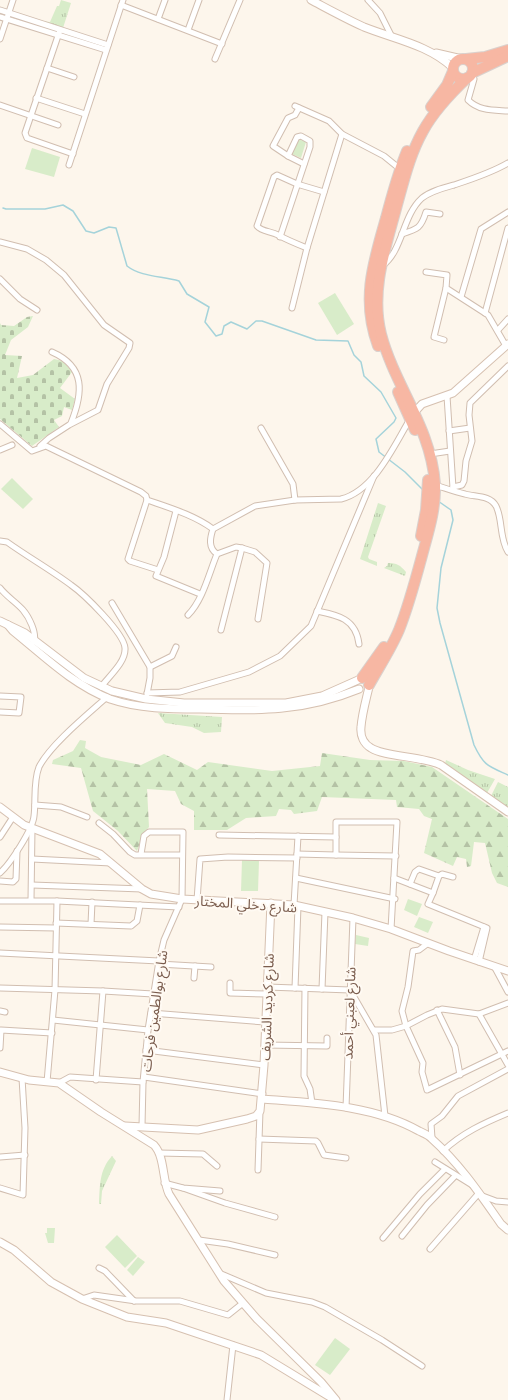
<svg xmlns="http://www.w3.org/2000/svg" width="508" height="1400" viewBox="0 0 508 1400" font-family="'Varela Round','Noto Sans Arabic',sans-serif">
  <defs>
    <pattern id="grass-tufts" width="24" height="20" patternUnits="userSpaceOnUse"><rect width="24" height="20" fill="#d8ecc9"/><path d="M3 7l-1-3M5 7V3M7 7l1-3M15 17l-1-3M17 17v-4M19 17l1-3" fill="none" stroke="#b4c2a5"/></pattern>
    <pattern id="forest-firs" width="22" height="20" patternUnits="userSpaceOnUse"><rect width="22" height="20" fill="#d8ecc9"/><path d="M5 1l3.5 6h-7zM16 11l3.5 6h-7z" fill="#b4c2a5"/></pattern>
    <pattern id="cemetery-stones" width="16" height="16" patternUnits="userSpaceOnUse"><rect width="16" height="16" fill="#d8ecc9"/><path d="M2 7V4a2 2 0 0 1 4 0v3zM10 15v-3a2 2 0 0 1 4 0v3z" fill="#b4c2a5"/></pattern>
  </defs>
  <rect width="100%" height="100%" fill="#fdf6ec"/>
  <!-- grass -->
  <g fill="url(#grass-tufts)">
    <path d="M61,0L71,3L63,28L40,21L50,22L57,6H59Z"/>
    <path d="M378,503L386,506L368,557L369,559L377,562V566L360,559Z"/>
    <path d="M388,563C397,563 400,565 406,572L405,576L384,568L387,566Z"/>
    <path d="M158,713L222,717L221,732L204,733L192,727L165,723Z"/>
    <path d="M446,760L468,770L495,779L487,793L445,764Z"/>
    <path d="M498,782L508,787V807L491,796Z"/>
    <path d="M112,1156L116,1161L102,1191L101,1204H99C100,1186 99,1170 112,1156Z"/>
    <path d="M47,1228H55L54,1243H48L45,1233H47Z"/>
  </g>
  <!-- forest -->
  <path fill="url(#forest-firs)" d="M80,740L86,741L85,748L101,757L141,765L164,754L197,770L208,762L272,771L320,766L322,753L370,760L404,761L432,767L508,819V887L497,883L492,873L485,843L474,842L471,866L467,867L466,859L457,857L453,866L424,853L432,819L424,816L419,809L397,807L396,800L322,797L317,811L294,814L291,810L279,809L276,816L246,818L227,830H194V811L181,804L175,791L147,789L149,827L143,834L137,851L118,831L93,811L81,768L52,764L53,760L73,751Z"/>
  <!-- cemetery -->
  <path fill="url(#cemetery-stones)" d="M33,316L28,327L11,340L5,355L22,356L17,378L33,375L54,359L63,361L72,372L60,388L75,399L72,410L64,407L62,416L54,420L59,427L32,446L0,419V323L1,325L14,326L27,317Z"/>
  <!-- garden -->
  <g fill="#d8ecc9">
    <path d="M299,139L306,142L301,158L292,154Z"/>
    <path d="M32,148L60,157L54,177L25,169Z"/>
    <path d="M335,293L354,324L337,335L318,303Z"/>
    <path d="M12,478L33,499L23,509L1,489Z"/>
    <path d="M242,860L259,861L258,891H241Z"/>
    <path d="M408,899L422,904L417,916L404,910Z"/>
    <path d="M419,917L433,922L428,933L414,927Z"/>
    <path d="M356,935L369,938L368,946L355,944Z"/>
    <path d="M117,1235L137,1256L125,1268L105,1247Z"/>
    <path d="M138,1257L145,1262L133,1276L127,1270Z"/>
    <path d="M335,1338L350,1349L330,1375L315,1365Z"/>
  </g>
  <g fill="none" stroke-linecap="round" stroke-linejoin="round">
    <!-- stream -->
    <g stroke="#a5d3da" stroke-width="1.5">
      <path d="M3,208L6,209H45L63,205L73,211L86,231L94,233L109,227L116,228L127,266C141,277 162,276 179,281L187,294L209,307L205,322L216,336L222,334L224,326L231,322L247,329L256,321H262L316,340L348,341L354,355L361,362L364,376L381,392L396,418L394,422L376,439L379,452L405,472L423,490"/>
      <path d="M438,501L451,510L453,520L441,568L437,608L440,623L474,745C484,766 488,766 508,775"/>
    </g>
    <!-- street casing -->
    <g stroke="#d1beb0" stroke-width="7">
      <g id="street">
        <path d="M368,0L380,13L392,37"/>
        <path d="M121,5L222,44"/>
        <path d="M0,10L108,45"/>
        <path d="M0,17L106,50"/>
        <path d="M158,19L165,0"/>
        <path d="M60,30L25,133L27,138L73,154"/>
        <path d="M188,30L199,0"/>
        <path d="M0,39L13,0"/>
        <path d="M215,59L240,0"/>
        <path d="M47,68L74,77"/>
        <path d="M471,74L474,79L468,100C479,111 493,110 508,111"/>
        <path d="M36,98L85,114"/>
        <path d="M0,105L58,125"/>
        <path d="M295,106L329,121L342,134L384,156L400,169"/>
        <path d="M299,108L295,115L288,118L273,146L288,156L304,164"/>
        <path d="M69,165L123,0"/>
        <path d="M402,234C418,229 421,228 426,212L440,214"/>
        <path d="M280,237L310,147V141L301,136L297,137L288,156"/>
        <path d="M0,242L27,249L46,260L64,275L104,325L130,343L129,348L107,384L98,410L69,425L49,438L40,446"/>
        <path d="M307,248C297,244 287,240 278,235C271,231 262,232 257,226L274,177L277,175L297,184L324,192"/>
        <path d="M382,266C403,251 402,216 422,198C431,191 443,188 454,185C472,179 491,173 508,163"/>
        <path d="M426,272L447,275L446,288L488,315L506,346"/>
        <path d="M0,279L20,299L37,310"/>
        <path d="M461,297L481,229L508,212"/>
        <path d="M292,308L307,248L342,134"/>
        <path d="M485,313L508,228"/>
        <path d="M498,330L508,319"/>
        <path d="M444,340L434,337L446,288"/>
        <path d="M52,352C86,367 83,393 71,423"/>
        <path d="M447,396L453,488"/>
        <path d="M0,424L32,451L46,446L141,492L146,496L147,500C170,508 194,515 213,529C210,538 208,548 217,554L236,547L242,548L255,552L267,563L258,619"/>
        <path d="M261,428L293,484L295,500"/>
        <path d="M449,431L470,428"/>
        <path d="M0,450L12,445"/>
        <path d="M430,454L450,451"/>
        <path d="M435,485C445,488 455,492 465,494C475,497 490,495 496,506C503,520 499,537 508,552"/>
        <path d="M453,487L462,485L464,481L466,461L472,441L469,415L470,403L508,366"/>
        <path d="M147,500L128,559L130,561L158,570"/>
        <path d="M176,511L164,557L156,576L200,594"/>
        <path d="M213,529L255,506L295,500L341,499C374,491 394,446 410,419"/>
        <path d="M0,541L7,542C28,557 51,570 71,585C84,594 124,633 125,648C126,662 109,676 101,687"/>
        <path d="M0,588C7,597 16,602 23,610C29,617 37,633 34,642"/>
        <path d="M112,603L150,667V678L147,694"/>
        <path d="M317,611C338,615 356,619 359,644"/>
        <path d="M188,615C203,600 209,573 217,554"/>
        <path d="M221,630L242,548"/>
        <path d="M150,667L172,656L176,647"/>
        <path d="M147,693L180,692L249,672L280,656L311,626L374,476"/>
        <path d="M0,696L21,697L19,713L0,712"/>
        <path d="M35,805L61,807L87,817"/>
        <path d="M99,823L113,834L130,852L135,855H182"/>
        <path d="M219,835L336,837V855L297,854"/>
        <path d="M0,837L13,817"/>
        <path d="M336,837V822H397L391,929"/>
        <path d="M141,854L144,836L149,832H183L182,899L164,940L159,961L148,1030L143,1082L142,1126"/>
        <path d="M336,855L396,856"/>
        <path d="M32,859L111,863"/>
        <path d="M0,873C10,864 33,829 34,816C36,801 33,782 39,767C50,745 88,714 107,697"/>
        <path d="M439,876L442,874L453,877"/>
        <path d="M296,878L395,899"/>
        <path d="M394,878L433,893L428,904L487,928L479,962"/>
        <path d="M0,881L13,882L16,879L17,851"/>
        <path d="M410,884L415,872L419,869L439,876L433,893"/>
        <path d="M32,885L142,889"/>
        <path d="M31,900L32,828"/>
        <path d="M197,900L200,859L228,857L297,858"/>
        <path d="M0,901H57L179,907"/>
        <path d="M294,905L298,836"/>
        <path d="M56,923L131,926L137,921L140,905"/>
        <path d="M91,924L92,902"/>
        <path d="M0,927L56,928"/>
        <path d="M427,944L419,950L413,951L408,987L402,1011L406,1026L423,1063L422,1072L427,1090L508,1051"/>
        <path d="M0,953L159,961"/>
        <path d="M474,960L484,927"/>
        <path d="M159,964L211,967"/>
        <path d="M494,966L508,992"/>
        <path d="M194,978L195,966"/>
        <path d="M230,983V993L267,994"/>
        <path d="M267,987L350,990L376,1035L385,1116"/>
        <path d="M0,988L103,991L153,994"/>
        <path d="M295,988L298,906"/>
        <path d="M305,988L304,1076L310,1089L312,1103"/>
        <path d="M322,989L325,912"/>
        <path d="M437,1010L455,1047L460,1075"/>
        <path d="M0,1011L5,1012"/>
        <path d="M151,1013L265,1022"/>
        <path d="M479,1014L508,1065"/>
        <path d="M53,1020L148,1030"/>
        <path d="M374,1030H392L406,1026L427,1015L442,1009L479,1014L508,1003"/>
        <path d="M265,1045L327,1046V1038"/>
        <path d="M0,1048L1,1030L52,1033"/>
        <path d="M146,1050L264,1065"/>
        <path d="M144,1077L263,1094"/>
        <path d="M96,1080L103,991"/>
        <path d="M47,1082L55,990L57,901"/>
        <path d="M59,1083L70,1077L143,1082"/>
        <path d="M346,1108L353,918"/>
        <path d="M432,1138L431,1124L442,1116L458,1096L508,1069"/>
        <path d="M259,1139L316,1141L318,1143L324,1155L346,1158"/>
        <path d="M443,1151C462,1133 484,1123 508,1113"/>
        <path d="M159,1153L203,1154L217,1166"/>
        <path d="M0,1157L25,1155"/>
        <path d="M435,1162L472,1185"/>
        <path d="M258,1170L260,1111"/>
        <path d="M164,1183L183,1188L220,1191"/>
        <path d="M0,1188L23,1195L25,1128L22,1078"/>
        <path d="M183,1188L225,1203L275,1217"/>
        <path d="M480,1195L496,1201L508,1202"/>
        <path d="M402,1236L427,1205L455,1176"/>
        <path d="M383,1238L420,1194L445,1169"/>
        <path d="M199,1240L228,1244L275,1255"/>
        <path d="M430,1249L479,1193"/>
        <path d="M99,1268L105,1271L134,1301"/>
        <path d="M219,1273L266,1293L312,1302L325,1307L382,1340L422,1366"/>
        <path d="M82,1299L94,1295L136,1301H180L228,1315L243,1303"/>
        <path d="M227,1400L233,1345"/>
      </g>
    </g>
    <!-- secondary casing -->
    <g stroke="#d6c0b0" stroke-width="9">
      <g id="secondary">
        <path d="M311,0C328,9 346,19 364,27C394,39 429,45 453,68"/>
        <path d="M436,53L462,59"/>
        <path d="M412,415L422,404L453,393L508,344"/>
        <path d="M0,621L25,633L84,678L112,691L146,699L184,703H286L322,696L358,680"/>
        <path d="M8,625L13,631C44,656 73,685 110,699C139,709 170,709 200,709C259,711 303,712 359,689"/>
        <path d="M369,687C366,700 362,714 361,727C360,736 364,744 371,748C385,757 422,756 441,765L508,812"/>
        <path d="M0,807L24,825L100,854L142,889L151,894L182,899L294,905L353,918L391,929L449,951L508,971"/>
        <path d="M0,1072L29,1080L59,1083L101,1112L154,1145C165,1157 162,1179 169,1194L224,1281L257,1319L321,1382L336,1400"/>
        <path d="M262,1099C314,1103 373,1105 419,1131C423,1133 429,1135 432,1139C460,1164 480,1194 501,1224L508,1230"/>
        <path d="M125,1126L198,1130L247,1119L256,1116L260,1111L264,1065L271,903"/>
        <path d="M0,1242L14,1250L51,1282L82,1299L127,1317L166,1323L261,1355L330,1397"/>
      </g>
    </g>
    <!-- highway casing -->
    <g stroke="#dad1cd" stroke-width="12">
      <g id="highway">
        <path d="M466,59L485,57L508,50"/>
        <circle cx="463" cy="69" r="10"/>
        <path d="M472,73L508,56"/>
        <path d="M431,107L447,85L453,71"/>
        <path d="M378,346C361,300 373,263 386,218C392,195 398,173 407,151"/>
        <path d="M398,392L415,430"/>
        <path d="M421,536L426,510L428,480"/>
        <path d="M362,678L384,647"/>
        <path d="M369,685C379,667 391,649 399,630C409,605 416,578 423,552C429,530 436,507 435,484C431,427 395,387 381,334C370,290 386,247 397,205C404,180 410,154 423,131C434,111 450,94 467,78"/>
      </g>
    </g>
    <!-- street -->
    <use href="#street" stroke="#fff" stroke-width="5"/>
    <!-- secondary -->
    <use href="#secondary" stroke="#fff" stroke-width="7"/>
    <!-- highway -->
    <use href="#highway" stroke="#f7b7a3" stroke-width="10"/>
  </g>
  <g text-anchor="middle" stroke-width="4" stroke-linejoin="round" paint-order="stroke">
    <!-- street labels -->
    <g font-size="14" fill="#7a5c4d" stroke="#fffaf3">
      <text transform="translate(246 904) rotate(4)" y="5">شارع دخلي المختار</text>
      <text transform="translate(267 1007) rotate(-88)" y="5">شارع كرديد الشريف</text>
      <text transform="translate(154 1011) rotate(-82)" y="5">شارع بوالطمين فرحات</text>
      <text transform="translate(349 1013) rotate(-88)" y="5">شارع لعبني أحمد</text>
    </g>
  </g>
</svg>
